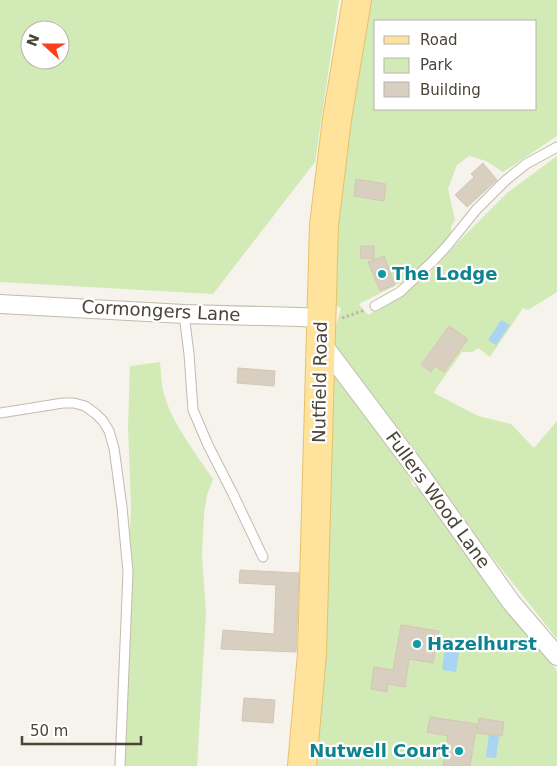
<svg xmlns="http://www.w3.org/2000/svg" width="557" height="766" viewBox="0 0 557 766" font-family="'DejaVu Sans',sans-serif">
  <rect width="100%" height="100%" fill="#f6f3ec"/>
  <!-- green -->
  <g fill="#d2eab5" fill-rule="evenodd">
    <path d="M0,0H339L315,162L213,294L0,282ZM30,30H60V60H30Z"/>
    <path d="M367,0H557V136L503,172L486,161L469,156L457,165L448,189L455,220L451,227L452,235L427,263L402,282L359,304L368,315L392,302L428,275L463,237L507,193L557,156V292L528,310L523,308L490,357L478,348L473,352H462L437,387L434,393L478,416L511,424L534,448L557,421V639L462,519L335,348L336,326L341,308L332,304L338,198ZM376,21H536V109H376Z"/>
    <path d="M160,362C161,371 161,381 163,390C169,419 196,454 213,479L207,495L204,513L202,556L206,613L197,766H120L131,507L128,425L130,366Z"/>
    <path d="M331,367L407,471L413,486L425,490L557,671V766H306Z"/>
  </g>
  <!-- water -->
  <g fill="#a9d4f2">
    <path d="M501,320L510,325L496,345L488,340Z"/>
    <path d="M446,643L460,646L456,672L442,670Z"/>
    <path d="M489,734L499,736L496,758L486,757Z"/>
  </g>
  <!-- building -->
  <g fill="#d8cfc1" stroke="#d3c7b4">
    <path d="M483,163L497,180L467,207L455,195L474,177L471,174Z"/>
    <path d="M356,179L386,184L384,201L354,196Z"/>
    <path d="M361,246H374V259L360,258Z"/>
    <path d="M384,256L395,285L380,291L368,262Z"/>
    <path d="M449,326L468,339L444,372L435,366L431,372L421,365Z"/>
    <path d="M238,368L275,371L274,386L237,383Z"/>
    <path d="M240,570L299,573L296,652L221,649L223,630L274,634L276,585L239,583Z"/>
    <path d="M401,625L439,631L433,663L409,659L405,687L388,684L387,692L371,689L374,667L393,670Z"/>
    <path d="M244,698L275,700L273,723L242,721Z"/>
    <path d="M430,717L477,724L470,766H443L448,736L427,732Z"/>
    <path d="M479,718L504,722L502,736L477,733Z"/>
  </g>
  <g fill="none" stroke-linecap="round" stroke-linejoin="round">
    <!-- lane casing -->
    <g stroke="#c2bbae" stroke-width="11">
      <g id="lane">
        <path d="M375,306L400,292L433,261L447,246L476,210L505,181L526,164L557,147"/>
        <path d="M184,314L189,354L193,410L208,445L233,494L263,557"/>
        <path d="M0,413L63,403H74L85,406L96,414L103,421L109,431L114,448L122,507L128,572L120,766"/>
      </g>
    </g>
    <!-- street casing -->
    <g stroke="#c2bbae" stroke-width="20">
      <g id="street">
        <path d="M0,304L184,314L299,317L321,318"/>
        <path d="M321,342L420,474L511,602L557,656"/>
      </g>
    </g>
    <!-- primary casing -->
    <g stroke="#e6c16a" stroke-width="30">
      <path id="primary" d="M302,766L312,654L324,225L337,119L357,0"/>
    </g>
    <!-- path -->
    <path stroke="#c4b79f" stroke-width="3" stroke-dasharray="2.5 2.5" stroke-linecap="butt" d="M342,318L365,310"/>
    <!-- lane -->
    <use href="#lane" stroke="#fff" stroke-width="9"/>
    <!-- street -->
    <use href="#street" stroke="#fff" stroke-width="18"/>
    <!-- primary -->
    <use href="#primary" stroke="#ffe39c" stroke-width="28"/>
  </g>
  <!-- markers -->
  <g fill="#0f9aa8" stroke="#fff" stroke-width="2">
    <circle cx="382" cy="274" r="5"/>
    <circle cx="417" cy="644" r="5"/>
    <circle cx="459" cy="751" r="5"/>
  </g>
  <g text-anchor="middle" stroke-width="4.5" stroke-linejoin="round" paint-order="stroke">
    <!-- culture labels -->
    <g font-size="18" font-weight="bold" fill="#0d838f" stroke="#fff" text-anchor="start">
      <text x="392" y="280">The Lodge</text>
      <text x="427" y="650">Hazelhurst</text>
      <text x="449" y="757" text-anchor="end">Nutwell Court</text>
    </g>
    <!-- street labels -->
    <g font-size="18" fill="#4b4439" stroke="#fff">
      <text transform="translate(161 311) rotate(3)" y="6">Cormongers Lane</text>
      <text transform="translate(320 382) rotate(-89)" y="6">Nutfield Road</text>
      <text transform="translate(438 500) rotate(54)" y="6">Fullers Wood Lane</text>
    </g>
  </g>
  <!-- legend -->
  <rect x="374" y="20" width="162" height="90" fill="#ffffff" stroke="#b7b4b0"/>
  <rect x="384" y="36" width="25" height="8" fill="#ffe39c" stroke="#b7b4b0"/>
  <text x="420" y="45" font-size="15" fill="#4b4439">Road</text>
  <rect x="384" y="58" width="25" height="15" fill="#d2eab5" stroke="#b7b4b0"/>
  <text x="420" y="70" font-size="15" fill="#4b4439">Park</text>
  <rect x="384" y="82" width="25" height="15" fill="#d8cfc1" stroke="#b7b4b0"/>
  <text x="420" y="95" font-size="15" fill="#4b4439">Building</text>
  <!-- north arrow -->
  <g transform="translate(45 45) rotate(291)"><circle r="24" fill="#ffffff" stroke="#b7b4b0"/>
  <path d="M0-4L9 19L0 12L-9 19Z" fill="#fc3f1d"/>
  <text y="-8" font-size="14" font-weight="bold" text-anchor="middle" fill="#4b4439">N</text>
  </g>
  <!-- scale -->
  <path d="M22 736v8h119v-8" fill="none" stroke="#4b4439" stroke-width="2.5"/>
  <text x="30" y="736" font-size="15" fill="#4b4439" stroke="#ffffff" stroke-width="4" paint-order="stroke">50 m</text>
</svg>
